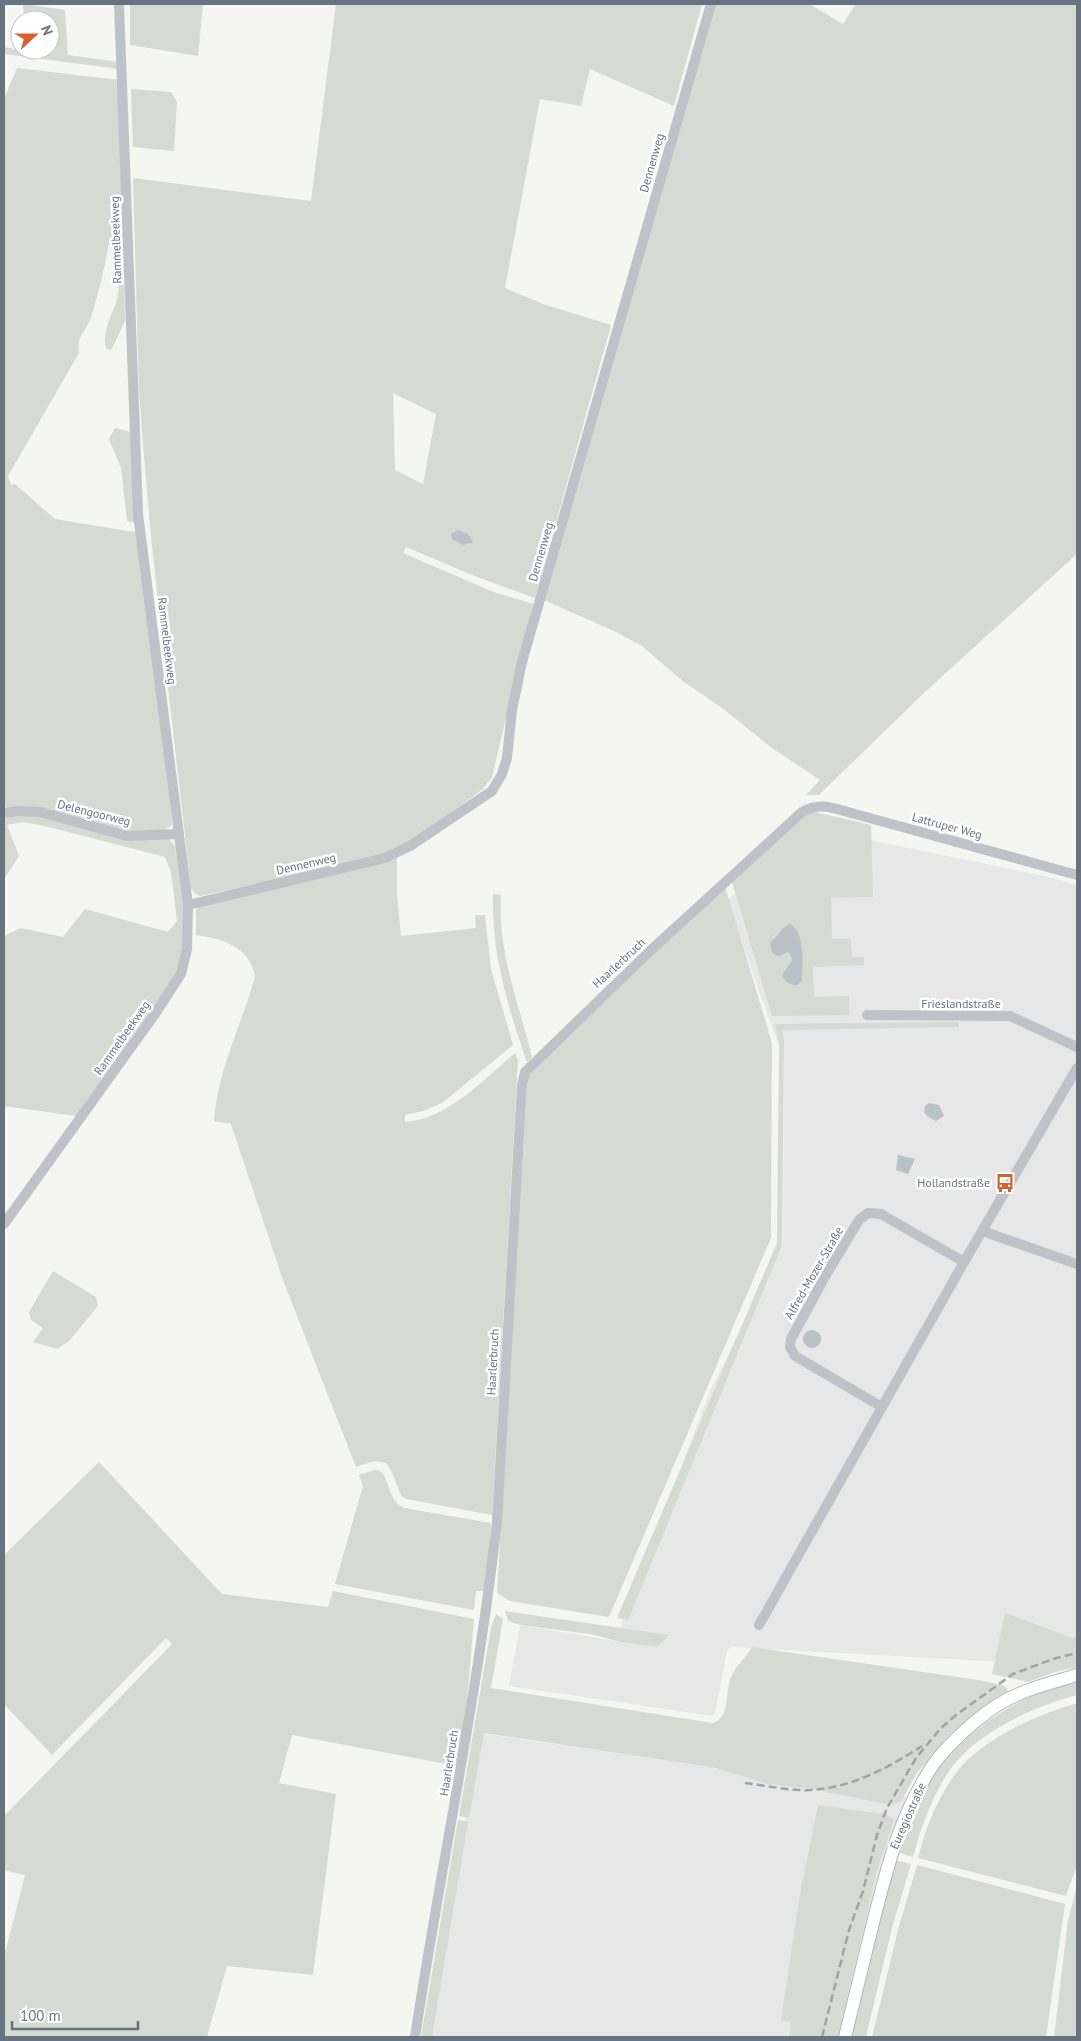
<svg xmlns="http://www.w3.org/2000/svg" width="1081" height="2041" viewBox="0 0 1081 2041" font-family="'PT Sans',sans-serif">
  <rect width="100%" height="100%" fill="#f5f6f2"/>
  <!-- built -->
  <g fill="#e6e7e6">
    <path d="M806,827L1049,877L1077,885V1666L731,1647L727,1651L715,1714L713,1716L509,1686L520,1625L615,1641L710,1391L783,1244L784,1059L727,901Z"/>
    <path d="M480,1733L909,1797L843,2037H431Z"/>
  </g>
  <!-- green -->
  <g fill="#d5dad2" fill-rule="evenodd">
    <path d="M23,4L65,10L68,55L118,62L119,69L4,54V47L20,50H50V20H24Z"/>
    <path d="M130,4H203L198,56L130,45Z"/>
    <path d="M336,4H554L556,5L557,4H702L674,106L590,69L581,106L540,99L505,288L543,304L611,325L535,598L477,577L406,547L403,553L491,591L533,604L492,777L483,789L426,831L404,847L378,858L200,896L194,893L191,888L152,547L144,456L139,391L133,178L311,201ZM393,393L436,414L423,484L395,470Z"/>
    <path d="M714,4H809L843,24L856,4H1077V554L927,690L819,795H806L820,780L772,748L722,708L684,682L642,646L616,632L544,600Z"/>
    <path d="M17,68L119,80L125,321L112,349L110,350L106,348C101,332 113,314 117,299C121,286 117,255 117,240L110,238C105,264 100,289 92,314C87,333 77,331 79,353L8,476L11,485L15,484L55,519L140,533L172,823L171,826L161,832L129,833L14,807H4V99Z"/>
    <path d="M131,89L171,92L177,102L174,151L133,147Z"/>
    <path d="M115,428L130,432L139,523L127,521L121,468L109,439Z"/>
    <path d="M811,811L871,825L873,897L831,898L832,939H851L852,957H864V965L813,967L814,997L849,996V1015L772,1016L731,878ZM783,928L802,944V980L784,971L791,962L792,958L773,937Z"/>
    <path d="M4,814L30,815L169,839L175,846C179,875 189,923 184,951C182,962 176,974 171,984L76,1116L4,1106V936L21,928L63,937L85,909L168,932L177,921L171,872L165,857L45,826L23,822L7,825L19,856L4,879Z"/>
    <path d="M397,857V893L401,936L476,928L475,915H485L491,969L513,1045L442,1103L423,1111L405,1115V1122C448,1119 483,1080 515,1053L518,1060L492,1515L406,1499L401,1496L392,1472L386,1463L374,1461L356,1467L283,1280L231,1124L214,1121C217,1072 242,1024 255,977C251,947 221,938 196,935V909L204,905Z"/>
    <path d="M724,883L772,1043L771,1238L609,1617L510,1601L497,1593L528,1073Z"/>
    <path d="M493,894L501,895C497,950 519,1004 532,1057L527,1062C508,1008 491,952 493,894Z"/>
    <path d="M959,1022V1027L782,1030L784,1042L782,1245L628,1620L617,1618L777,1243L779,1042L775,1024Z"/>
    <path d="M53,1271L96,1297L98,1306L69,1341L57,1349L33,1342L43,1328L31,1320L29,1312Z"/>
    <path d="M99,1462L222,1594L328,1607L333,1591L474,1619L466,1712L457,1766L292,1735L279,1783L336,1794L313,1975L227,1966L207,2037H4V1957L25,1875L4,1870V1816L172,1644L166,1638L52,1755L4,1704V1555Z"/>
    <path d="M375,1470C391,1470 385,1500 404,1508L491,1523L487,1591H476L474,1610L335,1584L363,1486L359,1475Z"/>
    <path d="M505,1611L669,1635L657,1647L621,1642L590,1634L520,1625L508,1621Z"/>
    <path d="M1005,1613L1072,1638L1077,1636V1667L1055,1672L1028,1682L992,1674Z"/>
    <path d="M496,1614L503,1619L491,1688L713,1723C731,1717 725,1691 731,1677C736,1666 746,1657 752,1647L978,1680L1002,1685L1007,1688L1008,1692L977,1712L949,1735L917,1773L902,1800L893,1805L806,1788L768,1784L716,1768L484,1733L469,1818L459,1816L491,1628Z"/>
    <path d="M1077,1682V1695C1031,1707 969,1736 944,1779C930,1803 920,1830 913,1857L896,1852C906,1831 914,1806 926,1786C960,1733 1016,1694 1077,1682Z"/>
    <path d="M1077,1703V1865L1066,1896L918,1858C925,1830 936,1801 953,1777C978,1740 1036,1715 1077,1703Z"/>
    <path d="M818,1805L887,1815L894,1820L877,1871L838,2037H789L791,2023L781,2020L802,1881L803,1880Z"/>
    <path d="M458,1820L468,1822L432,2037H421Z"/>
    <path d="M894,1860L911,1864L892,1928L866,2037H851Z"/>
    <path d="M917,1865L1065,1904L1046,2037H872L898,1930Z"/>
    <path d="M1077,1886V2037H1054L1068,1920Z"/>
  </g>
  <!-- water -->
  <g fill="#b8c2c7">
    <path d="M458,530L468,534L473,542L463,545L452,539L451,534Z"/>
    <path d="M790,924C806,932 802,965 802,981L796,986L786,982L782,975L791,962L792,958L788,952L779,956L772,953L770,943L783,928Z"/>
    <path d="M929,1103L939,1105L944,1116L936,1121L928,1117L924,1112L925,1106Z"/>
    <path d="M898,1155L915,1159L908,1174L896,1170Z"/>
    <circle cx="812" cy="1339" r="9"/>
  </g>
  <g fill="none" stroke-linecap="round" stroke-linejoin="round">
    <!-- major casing -->
    <g stroke="#b2b6ba" stroke-width="14">
      <path id="major" d="M845,2037C854,2001 863,1964 872,1927C886,1871 900,1814 933,1765C947,1745 976,1719 996,1706C1021,1690 1050,1683 1077,1675"/>
    </g>
    <!-- minor -->
    <g stroke="#bfc2c6" stroke-width="10">
      <path d="M4,813L18,811L40,812L127,836L179,834"/>
      <path d="M188,905L385,858L410,846L492,791L502,774L507,758L512,710L522,662L711,4"/>
      <path d="M867,1015L1010,1016L1077,1047"/>
      <path d="M4,1224L155,1014L181,974L187,949L188,905L138,514L119,4"/>
      <path d="M982,1231L1077,1264"/>
      <path d="M882,1407L795,1356L790,1347L791,1339L827,1273L859,1220L868,1213L881,1214L964,1262"/>
      <path d="M759,1625L964,1262L1077,1068"/>
      <path d="M415,2037C441,1865 478,1694 497,1521L522,1085L525,1072L651,950L802,812C822,801 834,809 855,814L1077,875"/>
    </g>
    <!-- major -->
    <use href="#major" stroke="#fff" stroke-width="12"/>
    <!-- rail -->
    <g stroke="#9ea4aa" stroke-width="2.5" stroke-dasharray="8 4" stroke-linecap="butt">
      <path d="M745,1783C762,1785 781,1789 799,1790C843,1792 885,1770 922,1746"/>
      <path d="M822,2037L849,1930L863,1891L877,1835L887,1808L916,1758L941,1728L956,1715L1013,1674L1053,1659L1077,1653"/>
    </g>
  </g>
  <!-- icons -->
  <defs>
    <g id="bus-bare" transform="scale(1.5)"><path d="M-5-6H5V4H4V6H2V4H-2V6H-4V4H-5ZM-3.5-4V0h7V-4ZM-3.5 1.2v1.5H-2V1.2ZM2 1.2v1.5H3.5V1.2Z" fill="#d86030" stroke="#fff" stroke-width="2.5" paint-order="stroke"/></g>
  </defs>
  <g fill-rule="evenodd">
    <use href="#bus-bare" x="1005" y="1183"/>
  </g>
  <g text-anchor="middle" stroke-width="5" stroke-linejoin="round" paint-order="stroke">
    <!-- street labels -->
    <g font-size="12" fill="#667482" stroke="#fff">
      <text transform="translate(652 163) rotate(-74)" y="4">Dennenweg</text>
      <text transform="translate(116 240) rotate(-92)" y="4">Rammelbeekweg</text>
      <text transform="translate(541 552) rotate(-74)" y="4">Dennenweg</text>
      <text transform="translate(167 641) rotate(83)" y="4">Rammelbeekweg</text>
      <text transform="translate(94 813) rotate(14)" y="4">Delengoorweg</text>
      <text transform="translate(947 826) rotate(15)" y="4">Lattruper Weg</text>
      <text transform="translate(306 864) rotate(-13)" y="4">Dennenweg</text>
      <text transform="translate(619 963) rotate(-43)" y="4">Haarlerbruch</text>
      <text x="961" y="1008">Frieslandstraße</text>
      <text transform="translate(122 1038) rotate(-55)" y="4">Rammelbeekweg</text>
      <text transform="translate(814 1273) rotate(-60)" y="4">Alfred-Mozer-Straße</text>
      <text transform="translate(493 1362) rotate(-87)" y="4">Haarlerbruch</text>
      <text transform="translate(449 1763) rotate(-81)" y="4">Haarlerbruch</text>
      <text transform="translate(908 1816) rotate(-66)" y="4">Euregiostraße</text>
    </g>
    <!-- poi labels -->
    <g font-size="12" fill="#667482" stroke="#fff" text-anchor="end">
      <text x="990" y="1187">Hollandstraße</text>
    </g>
  </g>
  <!-- border -->
  <rect width="1081" height="2041" fill="none" stroke="#667482" stroke-width="10"/>
  <!-- north arrow -->
  <g transform="translate(35 35) rotate(69)"><circle r="24" fill="#ffffff" stroke="#c2c7cd"/>
  <path d="M0-4L9 19L0 12L-9 19Z" fill="#d86030"/>
  <text y="-8" font-size="14" font-weight="bold" text-anchor="middle" fill="#667482">N</text>
  </g>
  <!-- scale -->
  <path d="M12 2021v8h126v-8" fill="none" stroke="#667482" stroke-width="2.5"/>
  <text x="20" y="2021" font-size="15" fill="#667482" stroke="#ffffff" stroke-width="4" paint-order="stroke">100 m</text>
</svg>
